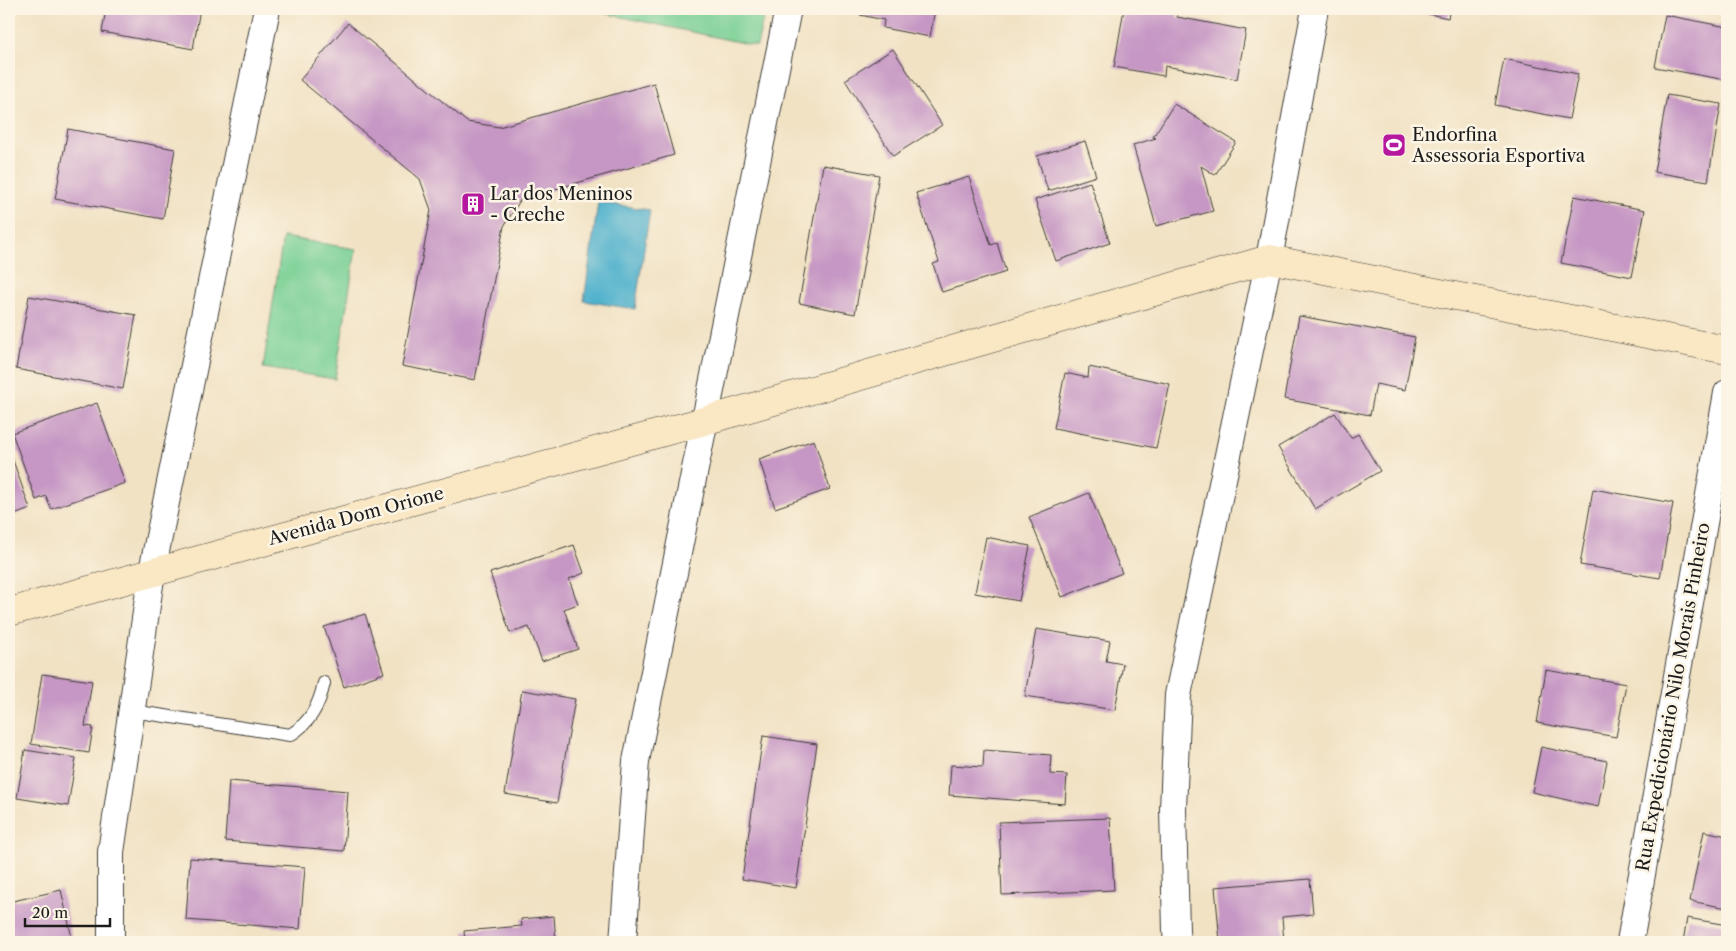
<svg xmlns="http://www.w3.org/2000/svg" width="1736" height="951" viewBox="0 0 1736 951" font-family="'Libre Caslon Text',serif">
  <rect width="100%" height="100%" fill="#fcf5e5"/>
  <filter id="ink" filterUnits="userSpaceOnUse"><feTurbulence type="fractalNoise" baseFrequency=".02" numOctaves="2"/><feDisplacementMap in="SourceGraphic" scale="10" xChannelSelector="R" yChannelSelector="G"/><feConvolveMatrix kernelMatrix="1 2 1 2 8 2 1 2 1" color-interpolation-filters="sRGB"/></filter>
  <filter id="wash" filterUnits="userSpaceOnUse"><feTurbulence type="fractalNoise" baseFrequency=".0096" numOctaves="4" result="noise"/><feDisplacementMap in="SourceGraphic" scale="20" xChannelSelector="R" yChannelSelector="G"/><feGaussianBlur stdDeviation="1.12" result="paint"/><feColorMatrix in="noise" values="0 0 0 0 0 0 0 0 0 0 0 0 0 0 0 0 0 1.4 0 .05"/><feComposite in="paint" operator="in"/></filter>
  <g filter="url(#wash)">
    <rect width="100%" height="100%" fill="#f1e2c4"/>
    <!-- green -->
    <g fill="#79d095" stroke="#4a7658">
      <path d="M585,9H765L757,46Z"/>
      <path d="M283,237L356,249L335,379L263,368Z"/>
    </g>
    <!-- water -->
    <path fill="#4db0cc" stroke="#346674" d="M598,202L650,210L635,309L584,301Z"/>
    <g id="blocks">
      <!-- building -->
      <g fill="#c697c4">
        <path d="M106,9H200L193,49L102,32Z"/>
        <path d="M861,9H935L930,37L883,28L884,20L860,15Z"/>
        <path d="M1124,9H1178L1177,17L1246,30L1237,79L1165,66L1164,76L1114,67Z"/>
        <path d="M1406,9H1450L1448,18Z"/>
        <path d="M1665,15L1727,27L1726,80L1655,67Z"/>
        <path d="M348,23L467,122L499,127L654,83L674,155L521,199L504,226L475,380L402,366L431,210L420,179L300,80Z"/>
        <path d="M893,49L942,125L893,156L845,80Z"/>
        <path d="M1504,59L1578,74L1569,119L1495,105Z"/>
        <path d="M1667,95L1721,104L1708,181L1654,172Z"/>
        <path d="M1174,104L1236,142L1215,175L1201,166L1213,211L1156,226L1133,145L1156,138L1153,137Z"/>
        <path d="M68,129L175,149L163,219L55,199Z"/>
        <path d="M1085,141L1096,176L1048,191L1037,156Z"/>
        <path d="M823,165L879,175L855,314L799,303Z"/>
        <path d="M969,177L991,245L997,243L1006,272L942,292L933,264L939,262L916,193Z"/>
        <path d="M1090,182L1110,243L1056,261L1035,200Z"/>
        <path d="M1574,196L1645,210L1632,277L1561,263Z"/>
        <path d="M29,296L136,315L123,389L16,369Z"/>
        <path d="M1299,316L1415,337L1405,390L1376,384L1370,415L1284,399Z"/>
        <path d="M1089,367L1170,384L1156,448L1054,428L1065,373L1088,378Z"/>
        <path d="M97,403L125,483L51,509L46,496L36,500L12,433Z"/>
        <path d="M1335,413L1351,438L1358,434L1380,471L1315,509L1278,447Z"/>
        <path d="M814,440L830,489L775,508L759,459Z"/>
        <path d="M9,449L30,509L9,517Z"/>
        <path d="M1593,489L1673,503L1660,578L1580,565Z"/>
        <path d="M1089,493L1122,573L1062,597L1029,517Z"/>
        <path d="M986,537L1030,546L1019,601L975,593Z"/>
        <path d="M574,545L584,573L569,579L578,604L564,609L578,649L542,661L529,627L510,633L490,573Z"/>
        <path d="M365,614L384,673L344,687L324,627Z"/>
        <path d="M1036,629L1110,641L1106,661L1123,664L1115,710L1025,696Z"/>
        <path d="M1546,670L1626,684L1616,737L1537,723Z"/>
        <path d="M42,674L92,681L85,726L93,727L89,753L31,744Z"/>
        <path d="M522,690L575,699L557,803L505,794Z"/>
        <path d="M763,736L817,744L796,888L742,879Z"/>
        <path d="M1541,747L1607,761L1598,807L1532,792Z"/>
        <path d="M25,750L76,758L68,806L17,798Z"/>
        <path d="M984,750L1051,755L1050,774L1067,775L1065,804L949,795L951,765L983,767Z"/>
        <path d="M229,781L348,791L344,851L225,841Z"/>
        <path d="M1110,818L1114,890L1002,895L999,822Z"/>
        <path d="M1704,831L1727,836V908L1690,901Z"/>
        <path d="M190,858L305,867L300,929L186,920Z"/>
        <path d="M1310,879L1313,914L1282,917L1284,942H1220L1215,887Z"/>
        <path d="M61,890L73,942H9V902Z"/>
        <path d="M554,916L556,942H465L464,931L522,926L521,919Z"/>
        <path d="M1687,918L1727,925V942H1683Z"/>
      </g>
    </g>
  </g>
  <g filter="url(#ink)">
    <use href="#blocks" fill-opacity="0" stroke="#3c3a35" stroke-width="1"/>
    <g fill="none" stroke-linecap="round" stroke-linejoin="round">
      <!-- lane casing -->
      <g stroke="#3c3a35" stroke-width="14">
        <path id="lane" d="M132,711L290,735C310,723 319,706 324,683"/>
      </g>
      <!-- street casing -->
      <g stroke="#3c3a35" stroke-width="28">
        <g id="street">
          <path d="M111,942V852L152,571L267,9"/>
          <path d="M623,942L636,761L788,9"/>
          <path d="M1177,942L1176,931L1173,809L1178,695L1269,259L1315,9"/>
          <path d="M1630,942L1727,393"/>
        </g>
      </g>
      <!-- secondary casing -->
      <g stroke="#3c3a35" stroke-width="29">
        <path id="secondary" d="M9,612L704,421L1269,259L1727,350"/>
      </g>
      <!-- lane -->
      <use href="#lane" stroke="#fff" stroke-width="12"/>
      <!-- street -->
      <use href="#street" stroke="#fff" stroke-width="26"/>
      <!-- secondary -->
      <use href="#secondary" stroke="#fae7c3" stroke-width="28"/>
    </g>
  </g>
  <!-- icons -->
  <defs>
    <g id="stadium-square" transform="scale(1.25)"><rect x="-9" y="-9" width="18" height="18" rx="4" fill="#b5179e" stroke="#fcf5e5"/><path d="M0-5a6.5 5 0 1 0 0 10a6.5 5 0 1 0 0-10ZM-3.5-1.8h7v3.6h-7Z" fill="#fff"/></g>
    <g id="building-square" transform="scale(1.25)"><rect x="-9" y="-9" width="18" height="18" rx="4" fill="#b5179e" stroke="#fcf5e5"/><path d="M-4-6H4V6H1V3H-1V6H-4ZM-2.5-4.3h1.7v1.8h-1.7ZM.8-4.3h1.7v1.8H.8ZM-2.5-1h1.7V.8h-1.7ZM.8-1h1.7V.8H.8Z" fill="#fff"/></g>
  </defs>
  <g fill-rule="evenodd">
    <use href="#stadium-square" x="1394" y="145"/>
    <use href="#building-square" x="473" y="204"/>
  </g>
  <g text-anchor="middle" stroke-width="5" stroke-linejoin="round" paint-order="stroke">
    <!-- poi labels -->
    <g font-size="18" fill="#1c1c1c" stroke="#fcf5e5" text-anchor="start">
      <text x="1412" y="141">Endorfina<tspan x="1412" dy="21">Assessoria Esportiva</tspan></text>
      <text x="490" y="200">Lar dos Meninos<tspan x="490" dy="21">- Creche</tspan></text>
    </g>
    <!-- street labels -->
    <g font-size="18" fill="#1c1c1c" stroke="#fcf5e5">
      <text transform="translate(356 516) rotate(-15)" y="6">Avenida Dom Orione</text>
      <text transform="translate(1673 697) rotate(-80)" y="6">Rua Expedicionário Nilo Morais Pinheiro</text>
    </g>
  </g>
  <!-- margin -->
  <rect width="1736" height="951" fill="none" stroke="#fcf5e5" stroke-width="30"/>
  <!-- scale -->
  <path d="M25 918v8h85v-8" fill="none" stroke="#1c1c1c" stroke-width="2.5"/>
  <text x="32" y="918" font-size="15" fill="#1c1c1c" stroke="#fcf5e5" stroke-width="4" paint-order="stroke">20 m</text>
</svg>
